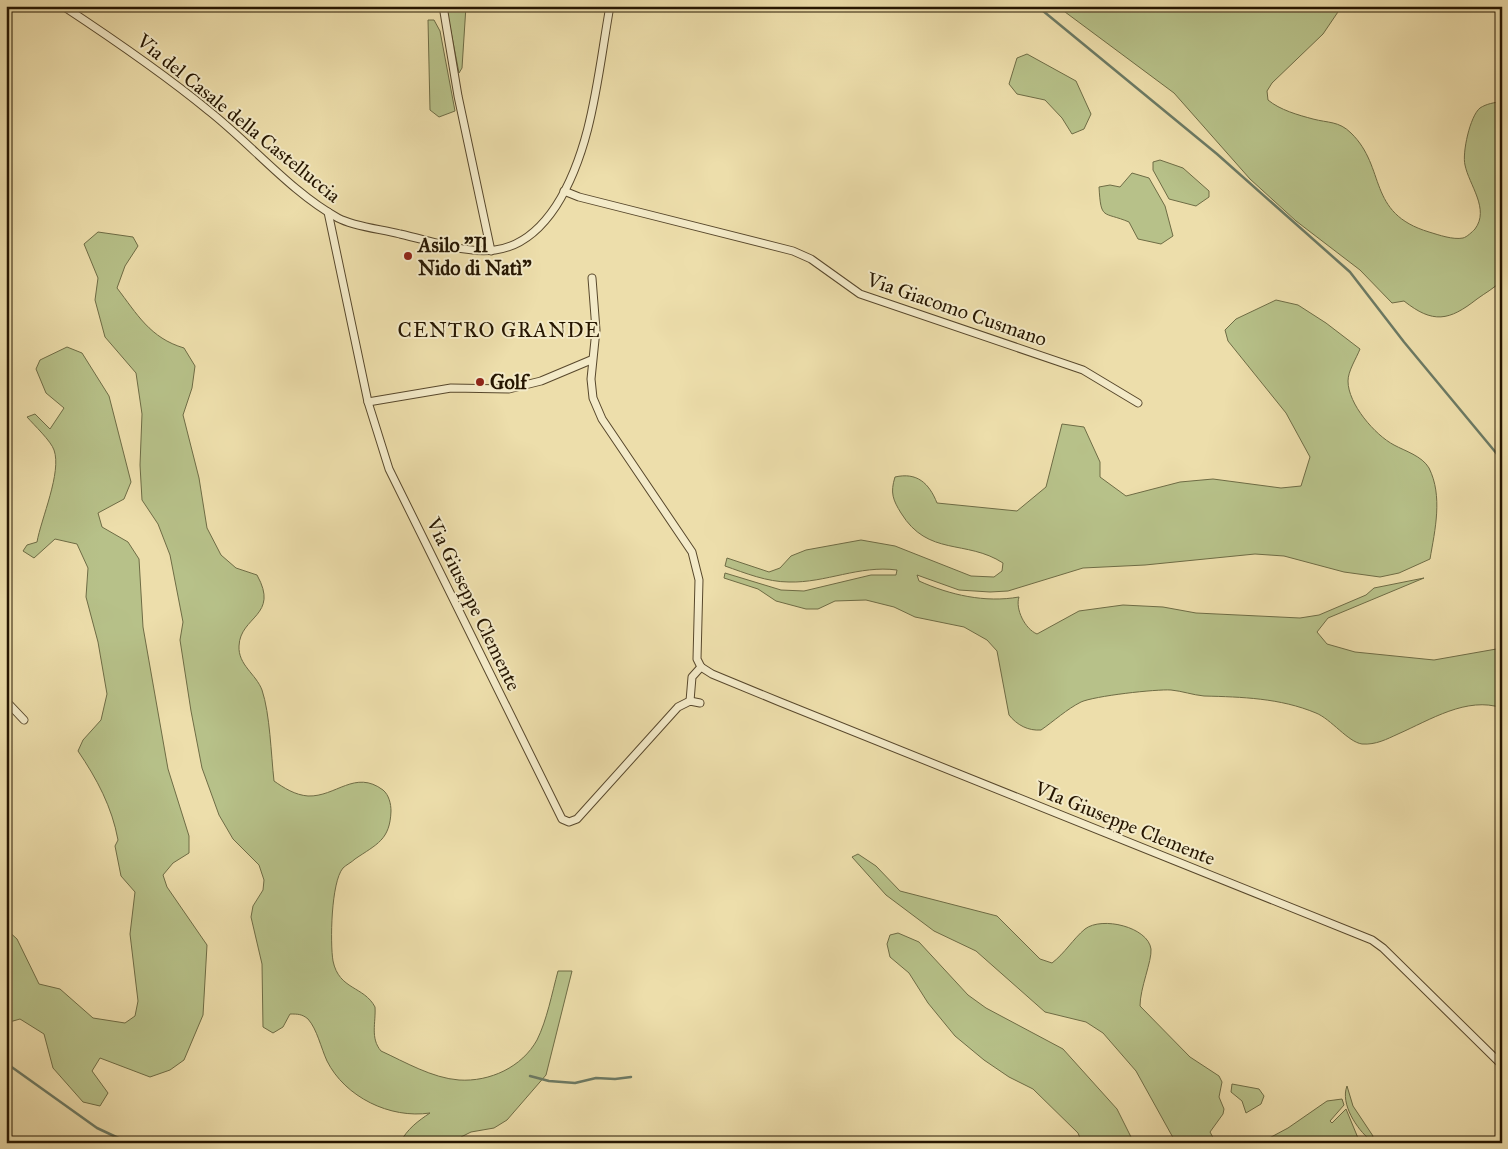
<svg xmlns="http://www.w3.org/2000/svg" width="1508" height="1149" viewBox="0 0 1508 1149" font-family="'IM FELL Great Primer',serif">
  <rect width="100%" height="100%" fill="#eddeab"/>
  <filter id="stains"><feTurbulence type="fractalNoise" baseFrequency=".004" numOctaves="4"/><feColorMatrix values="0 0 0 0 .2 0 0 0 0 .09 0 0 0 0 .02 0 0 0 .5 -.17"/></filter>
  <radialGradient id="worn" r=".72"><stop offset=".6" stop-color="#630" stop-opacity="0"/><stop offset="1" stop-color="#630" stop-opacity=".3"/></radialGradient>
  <!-- green -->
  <g fill="#b7c189" stroke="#6e6c45">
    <path d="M446,6H466L462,68L459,73Z"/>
    <path d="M1057,6H1342L1323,34L1272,83L1267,91L1268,100C1280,110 1298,115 1313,119C1328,123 1339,121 1351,133C1387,168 1366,213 1429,232C1439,235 1453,240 1463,238C1467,237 1472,232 1475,229C1490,209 1469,185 1465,165C1462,153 1470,116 1480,108C1486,104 1495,102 1502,102V280C1495,288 1485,293 1477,299C1449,321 1433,324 1404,301L1392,303L1360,270L1296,221L1250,179L1174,93Z"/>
    <path d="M428,20H434L440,31L455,111L439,117L430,110Z"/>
    <path d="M1027,54L1076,81L1091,114L1084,129L1072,134L1062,118L1045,100L1017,94L1009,84L1017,58Z"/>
    <path d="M1160,160L1183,168L1209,191V197L1196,206L1169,199L1153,170V162Z"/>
    <path d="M1132,173L1149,178L1165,206L1173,236L1161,244L1138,239L1129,222C1103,211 1101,221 1099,187L1110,185L1120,187Z"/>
    <path d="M98,232L133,237L138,246L125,266L117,288C137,314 150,338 184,348L195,366L192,388L183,415L199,478L207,528L221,555L236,568L257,575C280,616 240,616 239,646C238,665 256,674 262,690C270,714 271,754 274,781C284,788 295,795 308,796C336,797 355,769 383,790C389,795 391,804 391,811C390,840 377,844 355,859C352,862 346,865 343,868C331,882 330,943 333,961C339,990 364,986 375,1007C376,1023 370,1038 381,1051C405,1062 432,1078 459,1080C490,1082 522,1067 537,1040C547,1020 552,993 558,971H572L546,1075L507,1120L494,1128L471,1132L461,1137L458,1143H400C407,1129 418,1121 430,1113C390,1119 345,1097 327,1061C321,1048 317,1029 308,1019C302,1014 298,1014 290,1014L283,1027L273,1033L263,1027L262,964L251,917L253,906L263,890L264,880L259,865L233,839L219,815L202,768L191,711L180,640L183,622L170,555L158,524L142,500L140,465L142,414L136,373L105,337L95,300L98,278L84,244Z"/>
    <path d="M1276,300L1298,305L1326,323L1360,349C1356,359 1348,371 1348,381C1348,404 1375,435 1394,445C1405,451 1422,456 1429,468C1443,496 1435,530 1430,559L1399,573L1380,577L1344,572L1284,556L1255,554L1145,565L1083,568L1008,591L990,592L959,590L917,575L919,581C950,595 985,603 1019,597C1015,609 1025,629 1037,634L1079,611L1123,605L1163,607L1196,613L1300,618L1319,615L1366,595L1374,588L1424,578L1328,618L1317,632L1327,644L1355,652L1434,660L1502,648V708C1467,696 1430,720 1398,734C1387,739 1376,745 1362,744C1348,742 1331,719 1316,713C1280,698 1242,697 1204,696C1193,695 1182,691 1171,690C1156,689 1094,696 1081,702C1067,709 1054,721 1041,730C1028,731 1017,725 1009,715L997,651L987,640L964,627L915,617L894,607L866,600L835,601L818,609H806L776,601L758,589L724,578L725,573L781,590L804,591L871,575H896L897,570C859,565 826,583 789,582C767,582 745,573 725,566L727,558L769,572L780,568L791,556L806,550L861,540L895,546L971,576L994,577L1002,571L1003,563C966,539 928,557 901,513C893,500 890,493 895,477C917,472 929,483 937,503L1017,511L1046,487L1062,424L1084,427L1100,462V477L1126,496L1180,482L1213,479L1281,488L1301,486L1310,457L1286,413L1228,341L1225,330L1236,319Z"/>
    <path d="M67,347L82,353L109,396L131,482L124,499L98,513L102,527L128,542L139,559L143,627L168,769L189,836V853L173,863L163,875L167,887L207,945L203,1015L184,1060L170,1070L150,1077L100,1058L92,1071L108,1093L100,1106L83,1102L53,1068L44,1034L20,1019L6,1023V929L17,939L39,984L60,989L93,1018L125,1023L135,1016L138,1001L130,934L135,892L121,876L115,846L118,840C112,807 97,779 78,751L83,740L101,720L107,694L98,642L86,597L88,568L77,544L55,539L34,558L23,551L27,545L37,542C41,519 62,472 54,450C51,441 34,425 27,417L35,414L50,429L64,408L46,393L36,369L40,360Z"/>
    <path d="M858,854L876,866L900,891L997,916L1040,959L1052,963C1065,953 1073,939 1085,929C1102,916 1148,927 1151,949C1152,961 1140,988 1140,1006L1190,1057L1219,1076L1222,1082L1219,1097L1224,1109L1223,1114L1210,1132L1216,1143H1176L1136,1071L1103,1033L1086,1022L1045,1012L976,951L934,931L886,895L852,857Z"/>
    <path d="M898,933L919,942L968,995L986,1008L1063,1049L1117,1109L1134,1143H1082L1078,1133L1033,1089L1009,1077L984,1060L955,1036L928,1003L909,973L890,957L887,944L890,935Z"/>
    <path d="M1232,1084L1259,1089L1264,1096L1261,1104L1246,1113L1242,1101L1231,1092Z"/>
    <path d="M1347,1086L1353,1106L1373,1136L1372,1139L1370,1140C1357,1129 1340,1104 1347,1086Z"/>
    <path d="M1342,1099L1344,1105L1330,1121L1332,1123L1346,1109L1358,1138L1350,1143H1260L1288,1128L1327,1101Z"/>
  </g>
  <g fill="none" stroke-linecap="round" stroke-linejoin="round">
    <!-- stream -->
    <g stroke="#6c7a64" stroke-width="2.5">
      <path d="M1037,6L1217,154L1350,272L1404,342L1502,460"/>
      <path d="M6,1063L97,1128L129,1143"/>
      <path d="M530,1076L549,1081L575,1083L596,1078L615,1079L631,1077"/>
    </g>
    <!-- street casing -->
    <g stroke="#58482c" stroke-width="9">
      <g id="street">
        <path d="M63,6C113,39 163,73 209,111C251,144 292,193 338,218C355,227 381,229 400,234C464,249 512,273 556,206C593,148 598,72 610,6"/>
        <path d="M443,6L458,96L491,251"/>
        <path d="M564,191L579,197L793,251L811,259L860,294L1083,370L1138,403"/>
        <path d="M328,212L368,402L389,469L562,819L569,822L577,819L678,707L690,701L700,703"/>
        <path d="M592,278L596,330L591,379L593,398L602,419L692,552L699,580L697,659L701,667"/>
        <path d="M368,402L451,388L509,389L541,381L591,360"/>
        <path d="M701,667L712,674L780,702L1372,940L1383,948L1502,1065"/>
        <path d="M6,701L24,720"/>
        <path d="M690,701L692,677L701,667"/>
      </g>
    </g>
    <!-- street -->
    <use href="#street" stroke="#f3eac8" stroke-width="7"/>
  </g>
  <!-- markers -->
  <g fill="#8f2418" stroke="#f3eac8" stroke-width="2">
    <circle cx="408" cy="256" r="5"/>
    <circle cx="480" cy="382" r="5"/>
  </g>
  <g text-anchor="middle" stroke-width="4" stroke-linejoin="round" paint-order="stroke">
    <!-- street labels -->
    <g font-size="20" fill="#261601" stroke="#f3eac8">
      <text transform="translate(239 118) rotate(39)" y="7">Via del Casale della Castelluccia</text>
      <text transform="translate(957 309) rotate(19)" y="7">Via Giacomo Cusmano</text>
      <text transform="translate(474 604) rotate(64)" y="7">Via Giuseppe Clemente</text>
      <text transform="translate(1125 823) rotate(22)" y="7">VIa Giuseppe Clemente</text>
    </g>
    <!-- poi labels -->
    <g font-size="20" font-weight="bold" fill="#261601" stroke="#f3eac8" text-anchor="start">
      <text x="418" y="252">Asilo "Il<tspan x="418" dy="23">Nido di Natì"</tspan></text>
      <text x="490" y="389">Golf</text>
    </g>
    <!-- neighbourhood labels -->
    <g font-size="21" letter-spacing="1" fill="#261601" stroke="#f3eac8">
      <text x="499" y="337">CENTRO GRANDE</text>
    </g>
  </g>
  <!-- margin -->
  <rect width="1508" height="1149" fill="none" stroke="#eddeab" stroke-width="25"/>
  <rect x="8" y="8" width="1493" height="1134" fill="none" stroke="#261601" stroke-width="2.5"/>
  <rect x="12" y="12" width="1483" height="1124" fill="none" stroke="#261601"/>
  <rect width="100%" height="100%" filter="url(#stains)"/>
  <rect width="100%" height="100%" fill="url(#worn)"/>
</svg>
